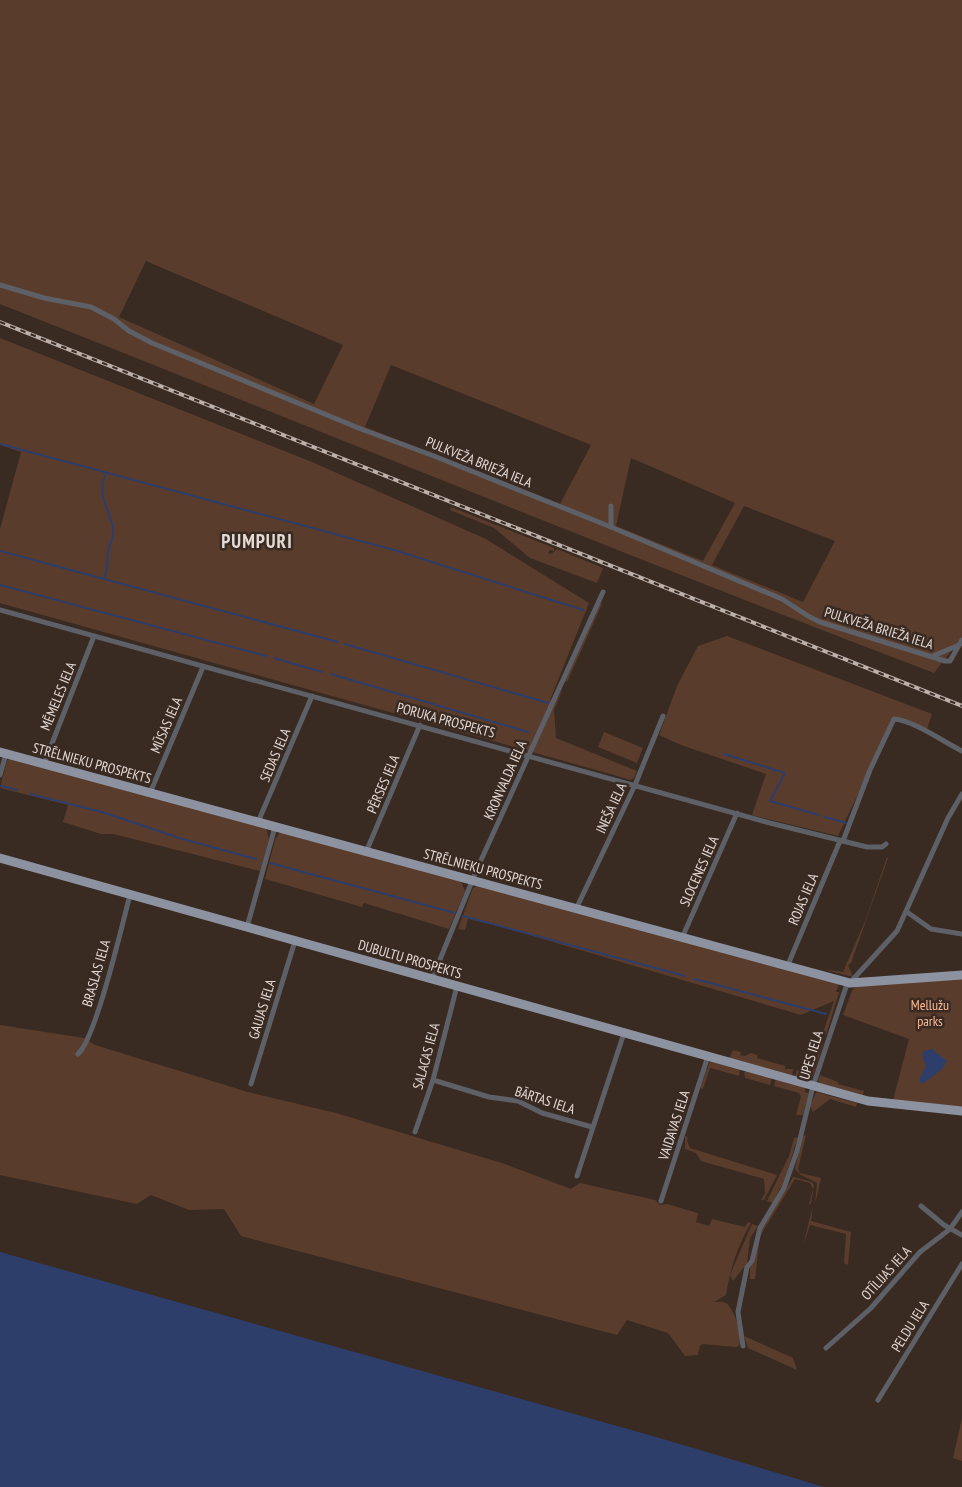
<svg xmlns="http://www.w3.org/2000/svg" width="962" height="1487" viewBox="0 0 962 1487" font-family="'PT Sans Narrow',sans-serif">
  <rect width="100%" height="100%" fill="#392a22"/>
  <!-- green -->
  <g fill="#5a3c2c" fill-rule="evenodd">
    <path d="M0,0H962V637L934,673C621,554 312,427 0,304ZM146,261L343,345L314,404L119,317ZM391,365L591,445L560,504L365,427ZM631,458L735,503L703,561L616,526ZM744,506L835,541L803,602L712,565Z"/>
    <path d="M0,338L312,462L486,539L589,603L550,700L554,705L564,687L554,710L556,738L637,771L634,778L630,780L614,775L0,603V529L21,452L0,445Z"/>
    <path d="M451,507L554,548V551L550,550L548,553L551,554L557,549L603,568L597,583L530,558L494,528L450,510Z"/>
    <path d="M600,604H602L567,682L565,681Z"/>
    <path d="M727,636L932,714L926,732L894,719L838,836L752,815L766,774L681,745L659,735L677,686L698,646Z"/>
    <path d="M604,732L643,748L637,763L598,747Z"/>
    <path d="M10,758L266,828L269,839L260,871L113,834H101L63,822L68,805L0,788L7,761Z"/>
    <path d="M280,832L461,881L465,891L449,929L364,903L362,907L265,879L275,840Z"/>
    <path d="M887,857L888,858L851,963L848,965L853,977L822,969L843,972L866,919Z"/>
    <path d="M478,885L839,984L836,992H839L826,1035H822L834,1001L801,1015L502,927L468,919L465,930L458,929L473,888Z"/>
    <path d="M962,979V1107L893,1100L909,1039L843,1015L852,991L856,986Z"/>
    <path d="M0,1025L84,1038L95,1045L248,1092L336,1113L505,1164L571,1189L580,1183L655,1200L660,1205L667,1204L698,1213L696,1222L709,1226L712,1219L745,1227L748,1222L751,1223C738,1245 730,1269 726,1295L714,1302C717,1302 723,1301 726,1303C734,1309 743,1334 739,1346L736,1347L703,1344L700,1345L698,1355L685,1356L668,1333L627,1320L617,1335L241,1236L224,1209L189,1210L151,1195L137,1204L0,1175Z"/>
    <path d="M822,1041L823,1044L813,1076L808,1080L795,1076L797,1070L812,1074Z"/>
    <path d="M733,1050L741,1052L740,1055L745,1056L751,1053L757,1055V1058L785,1066V1069H793L792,1076L729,1058Z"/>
    <path d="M710,1061L740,1068L739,1076L710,1068L703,1089L700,1088Z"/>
    <path d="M746,1070L772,1077L770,1085L745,1078L744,1073Z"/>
    <path d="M820,1075L838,1082V1084L864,1091L863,1095L820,1083L818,1080Z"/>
    <path d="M776,1078L805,1088V1092L809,1093L803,1115H796L801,1097L799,1093L774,1086Z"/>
    <path d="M816,1092L857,1103L856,1107L830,1099L813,1112L810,1106Z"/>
    <path d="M806,1135L798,1169L800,1173L821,1178L815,1204L817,1183L801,1175L795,1169L802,1137Z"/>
    <path d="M685,1136L688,1137L687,1141L690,1148L777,1175L764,1200H761L765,1193L764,1179L701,1161L696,1153L685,1149Z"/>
    <path d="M798,1137L782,1188H780L773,1203L767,1201L789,1156L794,1138Z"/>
    <path d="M793,1177L812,1182L814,1185L811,1204H809L813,1189L810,1183L795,1179L760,1236L755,1279H750V1267L754,1263L761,1230Z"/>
    <path d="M813,1205L811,1221L851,1232L848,1265L844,1263L846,1234L810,1225L803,1246Z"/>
    <path d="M752,1224L758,1226L750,1238L747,1263L733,1281L730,1275Z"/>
    <path d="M744,1336L793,1358L797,1370L748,1348Z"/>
    <path d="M962,1418V1461L953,1458Z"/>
  </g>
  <!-- water -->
  <g fill="#2e3e6b">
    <path d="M932,1049L947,1061L942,1069L924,1083H921L919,1080L926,1066L922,1055L924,1051Z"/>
    <path d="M0,1252L663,1439L824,1487H0Z"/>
  </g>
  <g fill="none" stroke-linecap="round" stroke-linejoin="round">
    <!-- stream -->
    <g stroke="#2e3e6b" stroke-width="2">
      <path d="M0,444L394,550L583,610"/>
      <path d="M0,551L338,642"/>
      <path d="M104,578C109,565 107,564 108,552C109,544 115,537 113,529C109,504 96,498 106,473"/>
      <path d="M0,585L266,656"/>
      <path d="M345,644L548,703"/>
      <path d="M274,658L322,672"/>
      <path d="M331,674L528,732"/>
      <path d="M724,754L785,773L770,801L819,815"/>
      <path d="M1,786L17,790"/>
      <path d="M30,794L102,812L179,838L256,859"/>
      <path d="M825,817L846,823"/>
      <path d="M270,863L455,913"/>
      <path d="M463,916L685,976"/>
      <path d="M695,979L826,1014"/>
    </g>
    <!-- street -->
    <g stroke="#5d6067" stroke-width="5">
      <path d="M0,285L44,298L91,307L114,319L129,331L152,343L361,429L434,456L611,527L782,599L808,616L820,622L945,661H950L962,640"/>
      <path d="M611,506V527"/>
      <path d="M0,610L770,823L867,847H882L886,844"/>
      <path d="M933,656L959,645"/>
      <path d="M44,764L94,636"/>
      <path d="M0,775L6,754"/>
      <path d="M150,793L203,667"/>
      <path d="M258,822L312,696"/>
      <path d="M843,841L870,770L894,719C915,721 942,741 962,751"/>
      <path d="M366,852L420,725"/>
      <path d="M576,909L635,785L663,716"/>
      <path d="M907,912L931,929L962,934"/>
      <path d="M247,927L275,827"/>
      <path d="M682,938L737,813"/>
      <path d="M787,967L840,841"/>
      <path d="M432,979L477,869L603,592"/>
      <path d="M78,1054C96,1038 122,925 130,895"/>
      <path d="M433,1080L489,1097L518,1101L542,1113L592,1127"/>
      <path d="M251,1084L295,941"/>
      <path d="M415,1132L433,1080L457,986"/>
      <path d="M577,1176L624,1033"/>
      <path d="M661,1201L708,1056"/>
      <path d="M921,1206L944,1225L962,1235"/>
      <path d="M743,1346L738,1312L747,1267L752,1261L760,1228L784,1188L797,1151L813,1086L846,987L897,931L948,818L962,794"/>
      <path d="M826,1348L871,1308L920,1252L950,1229L962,1212"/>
      <path d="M878,1400L962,1264"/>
    </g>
    <!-- primary -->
    <g stroke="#8c92a0" stroke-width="9">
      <path d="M0,752L850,983L962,975"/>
      <path d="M0,858L868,1101L962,1111"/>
    </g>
    <!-- rail casing -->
    <g stroke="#bbb0aa" stroke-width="4">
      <path id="rail" d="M0,322L962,706"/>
    </g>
    <!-- rail -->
    <use href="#rail" stroke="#392a22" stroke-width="2" stroke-dasharray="5.5" stroke-linecap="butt"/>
  </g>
  <g text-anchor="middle" stroke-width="5" stroke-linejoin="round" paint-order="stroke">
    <!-- street labels -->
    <g font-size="14" fill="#e4dad5" stroke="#392a22">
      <text transform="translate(479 462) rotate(22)" y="5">PULKVEŽA BRIEŽA IELA</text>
      <text transform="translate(879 628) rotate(17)" y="5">PULKVEŽA BRIEŽA IELA</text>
      <text transform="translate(58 696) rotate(-68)" y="5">MĒMELES IELA</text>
      <text transform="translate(446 720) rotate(15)" y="5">PORUKA PROSPEKTS</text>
      <text transform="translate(166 725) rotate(-67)" y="5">MŪSAS IELA</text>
      <text transform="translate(275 755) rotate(-67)" y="5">SEDAS IELA</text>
      <text transform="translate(92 763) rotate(15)" y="5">STRĒLNIEKU PROSPEKTS</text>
      <text transform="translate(505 780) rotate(-66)" y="5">KRONVALDA IELA</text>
      <text transform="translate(383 784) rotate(-67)" y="5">PĒRSES IELA</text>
      <text transform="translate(611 808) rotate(-65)" y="5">INEŠA IELA</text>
      <text transform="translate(483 869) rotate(15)" y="5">STRĒLNIEKU PROSPEKTS</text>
      <text transform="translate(699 871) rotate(-66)" y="5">SLOCENES IELA</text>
      <text transform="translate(803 899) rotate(-67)" y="5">ROJAS IELA</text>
      <text transform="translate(410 959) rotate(16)" y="5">DUBULTU PROSPEKTS</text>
      <text transform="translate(96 973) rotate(-74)" y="5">BRASLAS IELA</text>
      <text transform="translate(262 1009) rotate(-73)" y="5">GAUJAS IELA</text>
      <text transform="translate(811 1055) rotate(-73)" y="5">UPES IELA</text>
      <text transform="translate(426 1056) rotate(-75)" y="5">SALACAS IELA</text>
      <text transform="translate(545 1100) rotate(18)" y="5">BĀRTAS IELA</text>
      <text transform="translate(674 1125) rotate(-72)" y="5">VAIDAVAS IELA</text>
      <text transform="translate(886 1273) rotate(-48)" y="5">OTĪLIJAS IELA</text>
      <text transform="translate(910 1326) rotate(-58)" y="5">PELDU IELA</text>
    </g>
    <!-- park labels -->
    <g font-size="14" fill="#fbb998" stroke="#392a22">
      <text x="930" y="1010">Mellužu<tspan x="930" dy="16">parks</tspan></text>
    </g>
    <!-- district labels -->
    <g font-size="19" font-weight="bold" letter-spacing="1" fill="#e4dad5" stroke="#392a22">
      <text x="257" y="548">PUMPURI</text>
    </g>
  </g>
</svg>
